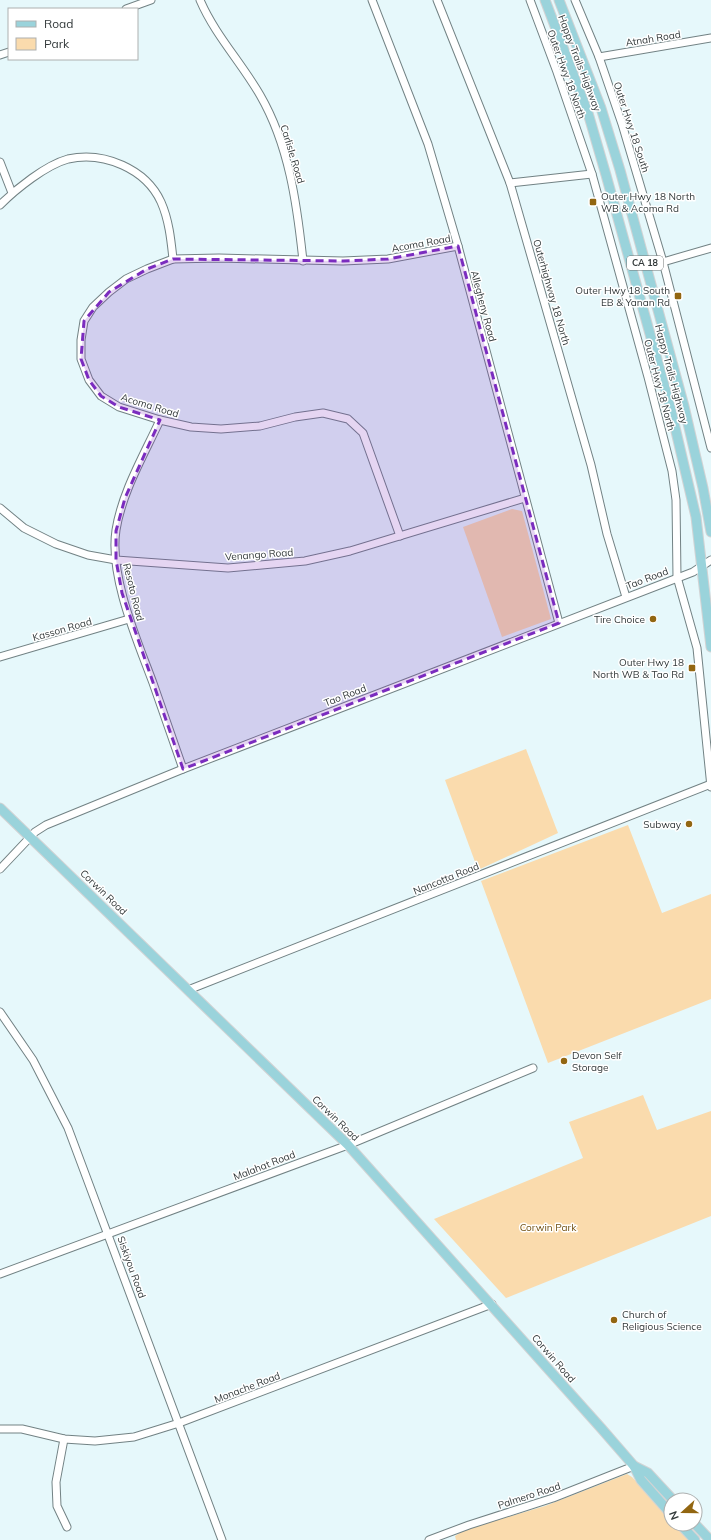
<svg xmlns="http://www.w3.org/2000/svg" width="711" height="1540" viewBox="0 0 711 1540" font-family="Mulish,sans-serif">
  <rect width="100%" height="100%" fill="#e6f8fb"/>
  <!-- green -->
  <g fill="#fadbad">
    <path d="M512,509L522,511L551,619L502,637L463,527Z"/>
    <path d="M526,749L558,833L478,870L445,780Z"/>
    <path d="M628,825L662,913L711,894V999L548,1063L481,881Z"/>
    <path d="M643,1095L657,1130L711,1111V1216L506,1298L434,1219L583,1158L569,1122Z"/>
    <path d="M627,1474L632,1477L671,1520V1524H675L689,1540H456L455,1536L464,1530L545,1506Z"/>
  </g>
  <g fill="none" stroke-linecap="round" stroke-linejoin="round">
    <!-- minor casing -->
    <g stroke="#728284" stroke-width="9">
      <g id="minor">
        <path d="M200,0C215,35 241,62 260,95C289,145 297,204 303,261"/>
        <path d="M372,0L428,144L458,246L559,623"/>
        <path d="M437,0L510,183L591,465L607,534L626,597"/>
        <path d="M530,0L557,72L592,174L648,377L672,471L676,500L677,577L697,648L711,787"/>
        <path d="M575,0L599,57L622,124L663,262L711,448"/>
        <path d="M126,9L151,0"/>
        <path d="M0,55L9,52"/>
        <path d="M599,57L711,38"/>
        <path d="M0,162L12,193"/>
        <path d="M510,183L592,174"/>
        <path d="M0,205C16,189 46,165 68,159C104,151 146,169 161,202C169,220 171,240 173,259"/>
        <path d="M663,262L711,248"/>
        <path d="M160,420C144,455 122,492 116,530C109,576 137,640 153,683C163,711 173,740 183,769"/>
        <path d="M0,508L24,528L56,544L88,555L116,560L228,568L305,561L350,551L525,498"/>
        <path d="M400,536L363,433L348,419L323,413L295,417L260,426L221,429L191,427L160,420L119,407L101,396L89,380L81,359V340L84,321L93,307L109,292L126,279L147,269L173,259L219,258L343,261L388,259L458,246"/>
        <path d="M0,657L129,619"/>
        <path d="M0,869L35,832L46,825L183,769L693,572L711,560"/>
        <path d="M188,990L711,784"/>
        <path d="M0,1012L33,1060L68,1128L222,1540"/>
        <path d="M0,1274L348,1145L533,1068"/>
        <path d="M0,1429H22L64,1439L95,1441L134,1437L179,1423L492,1304"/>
        <path d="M64,1439L56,1482L57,1506L67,1527"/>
        <path d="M429,1540L469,1525L553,1498L634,1466"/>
      </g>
    </g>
    <!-- major casing -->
    <g stroke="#d2d3d4" stroke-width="11">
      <g id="major">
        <path d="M545,0L588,113L606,175L671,410L696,517L711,647"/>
        <path d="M559,0L601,108L620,170L684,406L703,488L711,532"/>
        <path d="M0,808L348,1145L601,1428L634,1466L641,1480L671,1514"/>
        <path d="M634,1466L648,1473L673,1500"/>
        <path d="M680,1524L695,1540"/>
        <path d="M695,1524L710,1540"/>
      </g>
    </g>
    <!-- minor -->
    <use href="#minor" stroke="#fff" stroke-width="7"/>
    <!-- major -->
    <use href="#major" stroke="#9ad3db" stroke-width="9"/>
  </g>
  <!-- marked area -->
  <path fill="#7b2cbf" fill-opacity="0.2" stroke="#7b2cbf" stroke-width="3" stroke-dasharray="8 5" stroke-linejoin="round" d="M458,246L559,623L183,769L122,593L116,560V531L125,498L160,420L119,407L101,396L89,380L81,359L84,321L109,292L147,269L173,259L343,261L388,259Z"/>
  <!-- markers -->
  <g fill="#926611" stroke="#fff" stroke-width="1.5">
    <rect x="589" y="198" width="8" height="8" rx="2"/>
    <rect x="674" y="292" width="8" height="8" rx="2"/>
    <circle cx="653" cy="619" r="4"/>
    <rect x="688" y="664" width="8" height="8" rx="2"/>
    <circle cx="689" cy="824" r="4"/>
    <circle cx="564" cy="1061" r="4"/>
    <circle cx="614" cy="1320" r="4"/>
  </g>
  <g text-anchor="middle" stroke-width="3" stroke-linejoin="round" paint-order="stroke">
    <!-- shield labels -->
    <rect fill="#fff" stroke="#707475" stroke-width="1" x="627" y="256" width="36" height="14" rx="3"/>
    <g font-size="9" font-weight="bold" fill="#32393a">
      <text x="645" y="266">CA 18</text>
    </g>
    <!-- street labels -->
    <g font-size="10" fill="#32393a" stroke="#fff">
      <text transform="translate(653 38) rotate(-9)" y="4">Atnah Road</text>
      <text transform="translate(580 63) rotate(69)" y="4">Happy Trails Highway</text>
      <text transform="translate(567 74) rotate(70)" y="4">Outer Hwy 18 North</text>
      <text transform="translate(632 127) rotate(72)" y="4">Outer Hwy 18 South</text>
      <text transform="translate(293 154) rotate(73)" y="4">Carlisle Road</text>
      <text transform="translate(421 243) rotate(-10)" y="4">Acoma Road</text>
      <text transform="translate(552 292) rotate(74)" y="4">Outerhighway 18 North</text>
      <text transform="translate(484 306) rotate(75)" y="4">Allegheny Road</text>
      <text transform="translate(672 374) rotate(75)" y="4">Happy Trails Highway</text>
      <text transform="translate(660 385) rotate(75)" y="4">Outer Hwy 18 North</text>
      <text transform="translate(150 405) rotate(17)" y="4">Acoma Road</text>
      <text transform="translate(259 554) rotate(-4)" y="4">Venango Road</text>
      <text transform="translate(647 578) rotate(-21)" y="4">Tao Road</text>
      <text transform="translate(134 592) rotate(76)" y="4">Resoto Road</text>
      <text transform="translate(62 629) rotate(-16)" y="4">Kasson Road</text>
      <text transform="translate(345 695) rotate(-21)" y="4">Tao Road</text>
      <text transform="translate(446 878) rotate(-22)" y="4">Nancotta Road</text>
      <text transform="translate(104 892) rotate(44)" y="4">Corwin Road</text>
      <text transform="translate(336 1118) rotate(44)" y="4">Corwin Road</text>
      <text transform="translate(264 1165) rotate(-21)" y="4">Malahat Road</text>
      <text transform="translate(132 1267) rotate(70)" y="4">Siskiyou Road</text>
      <text transform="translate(554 1358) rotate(49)" y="4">Corwin Road</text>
      <text transform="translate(247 1387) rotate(-21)" y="4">Monache Road</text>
      <text transform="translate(529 1495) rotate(-18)" y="4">Palmero Road</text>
    </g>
    <!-- poi labels -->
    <g font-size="10" fill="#32393a" stroke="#fff" text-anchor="end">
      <text x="601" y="200" text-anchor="start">Outer Hwy 18 North<tspan x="601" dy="12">WB &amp; Acoma Rd</tspan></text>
      <text x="670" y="294">Outer Hwy 18 South<tspan x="670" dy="12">EB &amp; Yanan Rd</tspan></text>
      <text x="645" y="623">Tire Choice</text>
      <text x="684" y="666">Outer Hwy 18<tspan x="684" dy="12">North WB &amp; Tao Rd</tspan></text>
      <text x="681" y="828">Subway</text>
      <text x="572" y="1059" text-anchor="start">Devon Self<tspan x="572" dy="12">Storage</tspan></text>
      <text x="622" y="1318" text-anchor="start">Church of<tspan x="622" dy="12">Religious Science</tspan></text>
    </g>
    <!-- park labels -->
    <g font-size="10" fill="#6f4e0f" stroke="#fff">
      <text x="548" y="1231">Corwin Park</text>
    </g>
  </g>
  <!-- legend -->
  <rect x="8" y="8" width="130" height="52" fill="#ffffff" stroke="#adb0b0"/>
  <rect x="16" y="21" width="20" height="6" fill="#9ad3db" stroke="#adb0b0"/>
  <text x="44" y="28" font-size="12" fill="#32393a">Road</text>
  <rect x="16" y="38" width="20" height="12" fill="#fadbad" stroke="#adb0b0"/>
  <text x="44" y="48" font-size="12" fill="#32393a">Park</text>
  <!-- north arrow -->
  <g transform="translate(683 1512) rotate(249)"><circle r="19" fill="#ffffff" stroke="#adb0b0"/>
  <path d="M0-3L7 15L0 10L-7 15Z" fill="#926611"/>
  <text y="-6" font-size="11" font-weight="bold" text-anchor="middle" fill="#32393a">N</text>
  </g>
</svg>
